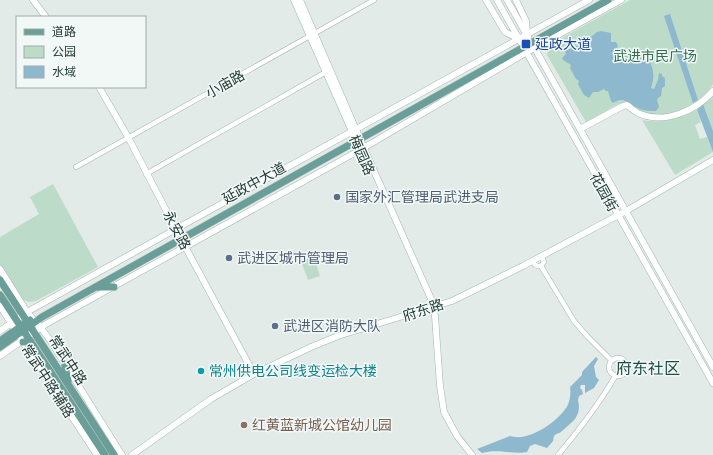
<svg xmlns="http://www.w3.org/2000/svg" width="713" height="455" font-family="Figtree,'Noto Sans SC',sans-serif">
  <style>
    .green { fill: #bcdbc9 }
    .water { fill: #8db8cd }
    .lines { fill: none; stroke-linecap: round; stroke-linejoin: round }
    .street-casing { stroke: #a5b3b0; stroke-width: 5.5 }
    .secondary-casing { stroke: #a1b6b2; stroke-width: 7 }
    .primary-casing { stroke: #c1c8c7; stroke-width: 8 }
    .street { stroke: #fff; stroke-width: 4.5 }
    .secondary { stroke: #fff; stroke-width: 6 }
    .primary { stroke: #699e99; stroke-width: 7 }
    .transit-dot { fill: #1a4fb4; stroke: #f2f8f6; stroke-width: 1.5 }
    .service-dot { fill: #5c6f8a; stroke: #f2f8f6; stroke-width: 1.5 }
    .culture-dot { fill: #0f9aa8; stroke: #f2f8f6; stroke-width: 1.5 }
    .education-dot { fill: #8d6e63; stroke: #f2f8f6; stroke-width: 1.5 }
    .labels { text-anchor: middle; stroke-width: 3; stroke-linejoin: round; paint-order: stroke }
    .transit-label { font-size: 14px; fill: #164399; stroke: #f2f8f6; text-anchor: start }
    .park-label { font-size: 14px; fill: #306f53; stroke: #f2f8f6 }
    .street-label { font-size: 14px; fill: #233b38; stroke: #f2f8f6 }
    .service-label { font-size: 14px; fill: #4e5e75; stroke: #f2f8f6; text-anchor: start }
    .culture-label { font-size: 14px; fill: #0d838f; stroke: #f2f8f6; text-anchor: start }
    .education-label { font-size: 14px; fill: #785e54; stroke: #f2f8f6; text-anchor: start }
    .quarter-label { font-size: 16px; fill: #204c48; stroke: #f2f8f6 }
  </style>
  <rect width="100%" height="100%" fill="#e2ebe8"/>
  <path class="green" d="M630,0h83v84c-10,18 -46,37 -67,31 -9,-3 -18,-12 -28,-11l-32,18 -39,-67 2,-10z
    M713,97v34l-10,-27z
    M697,110l4,12 -6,3 5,14 7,-2 6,15 -38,23 -33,-55c19,4 38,-2 55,-10z
    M53,184l45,83 -62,34 -7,1 -8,-3 -21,-32v-30l39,-23 -9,-17z
    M314,257l6,19 -12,4 -7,-19z"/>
  <path class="water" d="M670,14l28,86 -5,3 -29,-87z
    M601,31l10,2v9h5l2,4 -2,3c10,14 13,3 24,3 13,8 16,22 11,36l3,1 4,-9 1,-7 3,1v2l3,2v8l-3,2 -1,8 -3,2 -1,3c2,4 3,6 -1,10 -5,0 -11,0 -16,-2 -10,-4 -16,-14 -27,-6l-2,-2 -3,-10h-2l-2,-2 -6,3h-5l-4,6 -5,-3 -6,-11 1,-3 -3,-2 -6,-11 1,-3 -8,-5 -1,-2 4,-4 -1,-3 12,-5h3l17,-14z
    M703,104l10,27v21l-16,-42z
    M596,357l2,2 -4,7 2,11 3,3 -5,8 -9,5v-8h-4l-1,3 2,2 1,4 -4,2 -1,4c4,17 -6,22 -16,31 -3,3 -6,2 -8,5l-1,5 -6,7 -12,-4 -5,2 -3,6c-14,3 -29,-4 -45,1l-5,-4 33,-13c18,6 46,-13 56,-28 4,-5 5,-15 4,-21l12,-12v-3z"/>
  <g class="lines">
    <g class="street-casing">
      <path id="street" d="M76,167l298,-167
        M146,174l180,-102
        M533,260l2,5 3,1h3l3,-4 -3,-6
        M541,266l33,55 13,15 25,25
        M609 367a9 9 0 1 1 18 0a9 9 0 1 1-18 0Z
        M558,455c22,-26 41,-51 58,-80"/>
    </g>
    <g class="secondary-casing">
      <path id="secondary" d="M33,0l13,17
        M294,0l64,145
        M300,0l66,153 66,148 3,15 5,70 4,26 13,24 15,19
        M486,0l19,32 14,7
        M497,0l216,383
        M507,0l21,37
        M516,0l10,21 1,12
        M533,45l180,322
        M99,87l29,50 53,102 73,135
        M580,129l43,-23 4,-1c4,3 8,7 13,9 25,10 56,-3 73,-23
        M0,269l27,43 14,16 9,12 72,115
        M0,306l13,20
        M0,331l27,-19 149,-83 413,-229
        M21,339l76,116
        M0,356l14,-10 32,-22 314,-174 162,-95 99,-55
        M132,455l79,-56 43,-25 57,-27 27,-11 114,-35 71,-35 103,-55 87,-51"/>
    </g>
    <g class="primary-casing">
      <path id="primary" d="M0,280l114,175
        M98,287h16
        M0,295l105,160
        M0,341l30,-21
        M23,342h8l-3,8
        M0,347l42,-30 566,-317
        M65,366l3,15"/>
    </g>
    <use href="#street" class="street"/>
    <use href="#secondary" class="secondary"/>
    <use href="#primary" class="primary"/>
  </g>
  <rect class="transit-dot" x="521" y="39" width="10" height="10" rx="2"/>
  <g class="service-dot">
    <circle cx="337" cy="197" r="4"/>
    <circle cx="229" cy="258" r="4"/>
    <circle cx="275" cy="326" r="4"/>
  </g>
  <circle class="culture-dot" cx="201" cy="371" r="4"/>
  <circle class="education-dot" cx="244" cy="425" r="4"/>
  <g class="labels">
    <g class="transit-label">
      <text x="535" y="49">延政大道</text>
    </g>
    <g class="park-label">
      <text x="655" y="61">武进市民广场</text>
    </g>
    <g class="street-label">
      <text transform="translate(225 84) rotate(-29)" y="5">小庙路</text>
      <text transform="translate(362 155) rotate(66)" y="5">梅园路</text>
      <text transform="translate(254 183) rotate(-29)" y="5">延政中大道</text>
      <text transform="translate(604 192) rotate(61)" y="5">花园街</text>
      <text transform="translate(177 230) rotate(62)" y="5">永安路</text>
      <text transform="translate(423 310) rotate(-18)" y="5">府东路</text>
      <text transform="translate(68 360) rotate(57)" y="5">常武中路</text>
      <text transform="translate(48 381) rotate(57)" y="5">常武中路辅路</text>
    </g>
    <g class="service-label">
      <text x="345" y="202">国家外汇管理局武进支局</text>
      <text x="237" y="263">武进区城市管理局</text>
      <text x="283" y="331">武进区消防大队</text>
    </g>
    <g class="culture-label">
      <text x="209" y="376">常州供电公司线变运检大楼</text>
    </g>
    <g class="education-label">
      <text x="252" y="430">红黄蓝新城公馆幼儿园</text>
    </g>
    <g class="quarter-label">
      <text x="648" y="374">府东社区</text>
    </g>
  </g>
  <rect x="16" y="16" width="130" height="72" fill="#f2f8f6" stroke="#9facaa"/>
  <rect x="24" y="29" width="20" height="6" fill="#699e99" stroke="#9facaa"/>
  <text x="52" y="36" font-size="12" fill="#233b38">道路</text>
  <rect x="24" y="46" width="20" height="12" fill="#bcdbc9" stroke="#9facaa"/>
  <text x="52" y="56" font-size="12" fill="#233b38">公园</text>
  <rect x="24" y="66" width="20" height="12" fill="#8db8cd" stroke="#9facaa"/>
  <text x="52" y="76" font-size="12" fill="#233b38">水域</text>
</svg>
